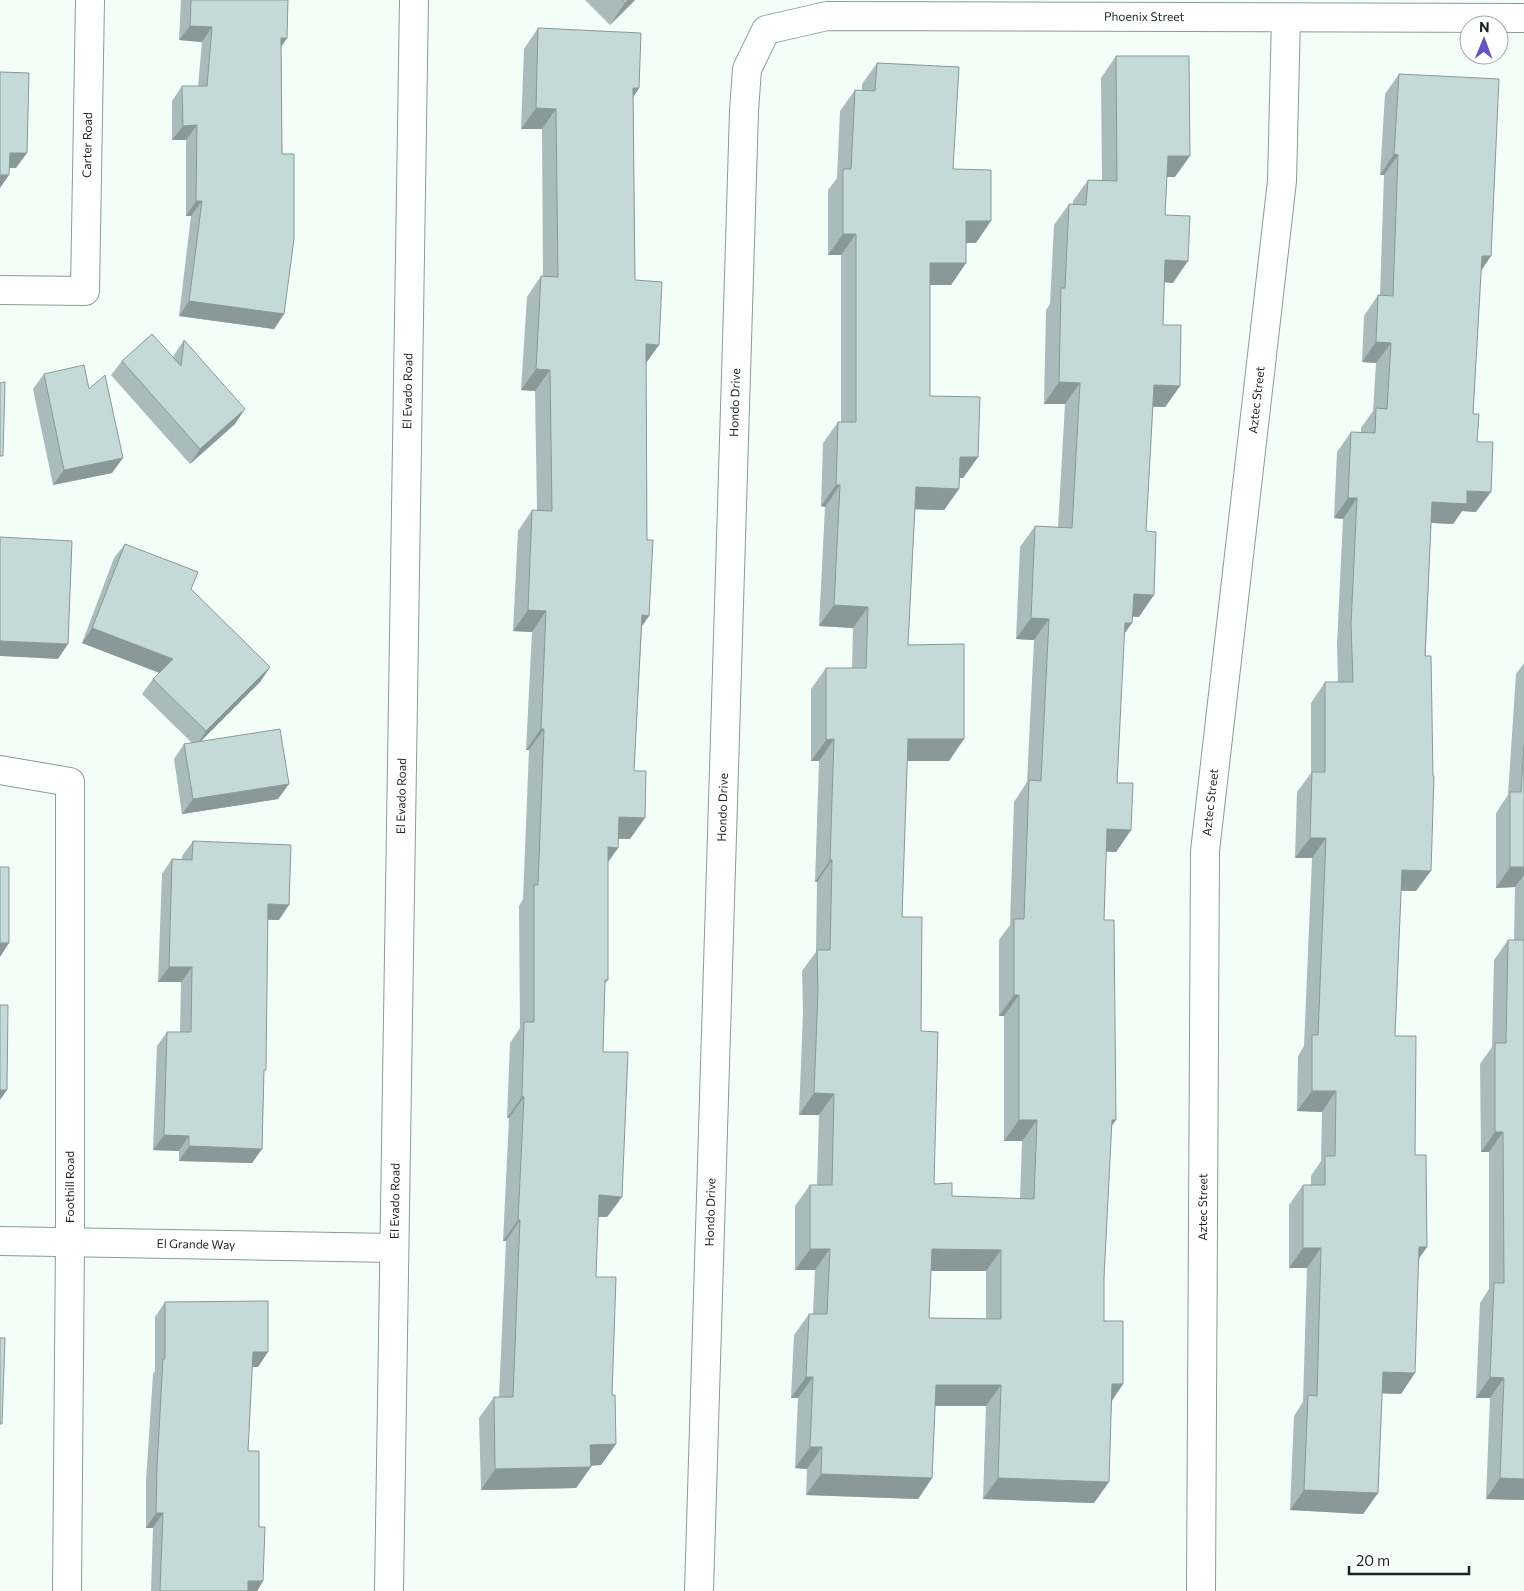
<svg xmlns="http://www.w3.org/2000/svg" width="1524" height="1591" font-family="Commissioner,sans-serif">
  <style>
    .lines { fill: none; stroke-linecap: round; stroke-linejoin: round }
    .minor-casing { stroke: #8a9c94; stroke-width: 30 }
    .major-casing { stroke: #8a9c94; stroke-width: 30 }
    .minor { stroke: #fff; stroke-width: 28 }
    .major { stroke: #fff; stroke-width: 28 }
    .wall { fill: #a9bbba; fill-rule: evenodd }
    .shaded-wall { fill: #899997 }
    .building { fill: #c4dad8; stroke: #899997; fill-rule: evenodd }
    .labels { text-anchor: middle; stroke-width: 4; stroke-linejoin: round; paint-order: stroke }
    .street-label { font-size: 12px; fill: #1c2320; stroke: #fff }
  </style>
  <rect width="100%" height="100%" fill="#f3fef9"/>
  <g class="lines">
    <g class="minor-casing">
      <g id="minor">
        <path id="s1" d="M0,290l85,1 5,-291"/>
        <path d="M0,770l70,12v460l-3,349"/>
        <path id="s2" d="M0,1241l393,7"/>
        <path id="s3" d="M699,1591l45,-1480 3,-42 19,-39 61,-14 697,2"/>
        <path id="s4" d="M1201,1591l4,-740 77,-670 4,-163"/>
      </g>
    </g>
    <g class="major-casing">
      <g id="major">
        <path id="s5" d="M389,1591l25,-1591"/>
      </g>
    </g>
    <use href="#minor" class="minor"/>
    <use href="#major" class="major"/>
  </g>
  <path class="wall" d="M181,0h107l-1,38 -6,9 3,267 -10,15 -95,-13 12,-100h-5v-76h-14v-39l10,-15h16l4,-44 -23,-2z
    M585,0h50l-25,25z
    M538,28l101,60 -6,10 2,182 11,83 1,177 2,76 -7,10 -12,213h-12v9l-10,14v118l-3,4 -2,68 19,145 -15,20h-9l-2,60 16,118 4,49 -15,21 -10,1 -15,22 -95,2 -2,-72 15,-21h5l7,-156h-3l6,-123h-2l3,-75 10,-15 -1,-122 4,-7 6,-149h-3l6,-118 -19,-1 5,-100 14,-21h5l-2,-119 -14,-1 6,-93 14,-21h2l-1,-147h-21l3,-80z
    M1116,56l59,121h-8l-2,38 8,68 -9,-1 -1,43 17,61 -15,21h-12l-14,210 -6,-1 -9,18 -7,149 14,47 -15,22 -10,-1 -2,69 7,207 -7,151v43l19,63 -11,17 -18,102 -111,-4 3,-93h-51l-3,72 -14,21 -112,-4 1,-26 -12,-1 3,-70h-7l3,-63 15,-21h4l2,-44h-20v-64l15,-21h7l2,-70h-20l4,-103 -1,-41 14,-19 1,-70h-2l4,-121h-8v-72l15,-21h26l1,-40 -34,-2 6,-119 -4,-1 2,-63 15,-21h3v-167h-13v-65l9,-12 3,-67 15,-21h7v-6l15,-21 76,106 23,74h-10v20l-15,22h-21v111l48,61 -15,21h-4v11l-15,21 -29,-1 -7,136 41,116h-42l-5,156 19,114 13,153 18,12 68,3 2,-58h-18v-125h-5v-76l11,-15 4,-123 13,-20 7,-142 -18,-1 4,-92 15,-21 23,1 7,-123h-21l2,-94 4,-6 4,-79 15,-21h4v-3l15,-21 14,1 -1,-103zM931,1271h55v48l-57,-1z
    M1399,74l82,196 -8,144 4,28 -1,70 -14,-1 -9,13 -22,-1 -15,368h-15l-6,145 20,119 12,92 -9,12 -17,135 -19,-1 -4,100 -15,21 -73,-4 4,-94 9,-14 4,-134h-18v-63l14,-20h8v-9l10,-15 1,-49 -25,-1 1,-55 6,-10 8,-188h-17l2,-66 14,-19v-70l14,-21h13l-1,-38 6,-125 -9,-1 3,-66 14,-20 10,1v-5l12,-17 3,-48 -14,-1 2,-46 14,-21h2l4,-120h-4l5,-81z
    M184,340l51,84 -45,40 -79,-89 11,-14 51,-3 1,-3z
    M44,374l45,15 23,84 -59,12 -20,-96z
    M125,544l66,45 79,78 -10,15 -60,60 78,57 -96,15 -8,-55 10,-15 8,-1 -50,-49 11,-15 6,-7 -77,-29 32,-85z
    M1524,663v837l-38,-1 4,-101h-14l4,-95 9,-14v-137h-8l-1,-88 12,-17 2,-87 14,-20h6l1,-53 -19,1v-75l12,-18 8,-121z
    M193,841l86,79h-11l-6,229 -10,14 -73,-2v-10l-26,-1 4,-104 10,-14h13l1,-50h-23l4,-108 10,-15h10v-3z
    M165,1302l93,65h-6l-4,84 11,76 4,54 -6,10h-106l2,-63h-7v-47l7,-107 2,-3v-54z"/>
  <path class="shaded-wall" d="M628,0h7l-25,25 15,-22z
    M190,26l22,1 -10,15 -23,-2z
    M281,38h6l-10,15z
    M633,88h6l-14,21z
    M536,108l20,1 -14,20h-21z
    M197,125l-11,15h-14l11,-14z
    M10,153h17l-11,15h-16z
    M1394,154l4,1 -14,20h-4z
    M1168,156h22l-15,21h-22z
    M0,175h9l-9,13z
    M196,201h6l-11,15h-5z
    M966,221h25l-15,22 -24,-1z
    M843,234h13l-15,21h-13z
    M1482,256h9l-14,21z
    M1165,260l23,1 -15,22 -23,-2z
    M930,263h36l-15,22h-36z
    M189,301l95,13 -10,15 -95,-13z
    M1376,342l15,1 -15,20 -14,-1z
    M646,344l13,1 -15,21z
    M536,369l14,1 -15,21 -14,-1z
    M1059,382l21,1 -15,21h-21z
    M1154,385l26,1 -15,21 -26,-1z
    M245,409l-10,15 -45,40 10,-15z
    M960,457h18l-15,21h-18z
    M123,458l-11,15 -59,12 11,-15z
    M836,485h4l-15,22 -4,-1z
    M916,487l43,2 -15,21 -43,-1z
    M1467,491l24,1 -15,20 -14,-1 -9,13 -36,-2 15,-20z
    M1348,498h9l-14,21 -9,-1z
    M1134,594l20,1 -15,22 -20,-1z
    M834,605l34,2 -15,21 -34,-2z
    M528,610l18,1 -14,21 -19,-1z
    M642,615l7,1 -14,20z
    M1031,618l18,1 -15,21 -18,-1z
    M1125,623h7l-15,21z
    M92,628l81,31 -11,15 -80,-31z
    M0,641l68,3 -10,15 -58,-3z
    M270,667l-10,15 -64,64 10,-15z
    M541,729h3l-15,21h-3z
    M834,739l-15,22h-8l15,-21z
    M908,739h56l-15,22h-56z
    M289,784l-11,15 -96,15 11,-15z
    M619,817l26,1 -15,21 -25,-1z
    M1107,829l24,1 -15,22 -24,-1z
    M1310,838h16l-14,20h-17z
    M608,847l10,1 -15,21z
    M830,860h2l-15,22h-2z
    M1510,867h14v8l-9,12 -19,1z
    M1402,870l29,1 -15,20 -28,-1z
    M268,904l21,1 -10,15 -22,-1z
    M0,943h9l-9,14z
    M169,967h23l-11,15h-23z
    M1014,995h5l-15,21h-5z
    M0,1090h7l-7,10z
    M1312,1091h24l-14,21 -25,-1z
    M814,1093l20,1 -15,21h-20z
    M522,1097h2l-15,21h-2z
    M1019,1120h18l-15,21h-18z
    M1112,1120h4l-15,21z
    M1495,1132h8l-14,20h-8z
    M164,1135l25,1 -10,15 -26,-1z
    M189,1146l73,3 -10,14 -73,-2z
    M599,1195l23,2 -15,20 -23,-1z
    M518,1220h2l-14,21h-3z
    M1419,1247h8l-14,20z
    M1303,1248h18l-14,20h-18z
    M810,1249h20l-15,21h-20z
    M932,1249l69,1 -15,21h-69z
    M253,1352h15l-10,15h-16z
    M1383,1372l32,1 -14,21 -33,-1z
    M806,1377h7l-15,21h-7z
    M1490,1377l14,1 -14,20h-14z
    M1112,1384h11l-15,22z
    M936,1385h65l-15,21h-65z
    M616,1444l-15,21 -25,1 14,-21z
    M810,1447h12l-15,22 -12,-1z
    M591,1467l-15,21 -95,2 14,-21z
    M821,1474l111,4 -14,21 -112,-4z
    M998,1478l111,4 -15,21 -111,-4z
    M1500,1478l24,1v21l-38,-1z
    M1304,1490l74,3 -15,21 -73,-4z
    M156,1513h7l-10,15h-7z
    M248,1581h15l-6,10h-16z"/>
  <path class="building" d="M191,0h97l-1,38h-6l1,116h12v85l-10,75 -95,-13 13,-100h-6l1,-76 -14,1 -1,-40h25l5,-59 -22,-1z
    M622,0h6l-3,3z
    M538,28l103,5 -2,55h-6l2,192 27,2 -3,63 -13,-1 1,196h6l-4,76 -7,-1 -8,156h12l-1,47 -26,-1 -1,31 -10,-1v133h-3l-2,72h25l-6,145 -23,-2 -3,82h20l-4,118h3l1,49 -26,1 1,22 -96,2 -1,-72h19l7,-177h-2l6,-123h-2l2,-75h10v-137h4l6,-156h-3l5,-118 -18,-1 4,-100 20,1 -2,-141 -14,-1 5,-93 17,1 -2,-168 -20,-1z
    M1116,56h73l1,100h-22l-3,59 25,1 -2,45 -23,-1 -2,65h18l-1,61 -26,-1 -8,146 10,1 -2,63 -20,-1 -2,29h-7l-8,160h16l-2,47 -24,-1 -3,91h10l2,200h-4l-8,158v43h19v63h-11l-3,98 -111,-4 3,-93h-65l-4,93 -111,-4 1,-27h-12l3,-70h-7l3,-63h18l3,-65h-20v-64h22l2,-91 -20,-1 4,-102 -1,-41h13l2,-90h-2l4,-121 -8,1v-72h40l2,-61 -34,-2 6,-120h-4l2,-63h18v-188h-13v-65h8l4,-79 20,1 2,-28 82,4 -6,102 38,1v51h-25v42h-36v133l50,1 -2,60h-18l-1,32 -43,-2 -8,158 56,-1v95h-56l-6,178h20l-1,114 17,1 -4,152 18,-1v13l82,3 3,-79h-18v-125h-5v-76h10l5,-139 12,1 8,-162 -18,-1 4,-92 37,2 8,-145 -21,-1 2,-94h4l4,-84 17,1 2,-25 29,1zM932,1249l69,1v69l-72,-1z
    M0,72l29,1 -2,80h-17l-1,22h-9z
    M1399,74l100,5 -8,177h-9l-9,158h6l-2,28h16l-2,50 -24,-1v13l-35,-2 -7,154h6l2,120h1l-3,95 -29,-1 -7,166h21l-1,119h11l1,92h-8l-4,126 -32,-1 -5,121 -74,-3 4,-95 9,1 4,-148h-18v-63h22v-29h10l1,-65h-24v-56h6l8,-197h-16l2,-66h13v-90h28l-2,-58 6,-126h-9l3,-66 24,1 1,-25 11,1 4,-66 -15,-1 2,-47 15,1 5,-141 -4,-1z
    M152,334l29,32 3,-26 61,69 -45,40 -78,-88z
    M84,365l5,24 16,-14 18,83 -59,12 -20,-96z
    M5,382l-2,74h-3v-73z
    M0,537l72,4 -4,103 -68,-3z
    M125,544l73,28 -7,17 79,78 -64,64 -53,-52 20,-20 -81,-31z
    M280,729l9,55 -96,15 -9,-55z
    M1524,745v122h-14v-75h11z
    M193,841l98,4 -2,60 -21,-1 -2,166h-2l-2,79 -73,-3v-10l-25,-1 3,-103h24l1,-65h-23l3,-108 20,1z
    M0,867h9v76h-9z
    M1508,940h16v539l-24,-1 4,-100 -14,-1 4,-94h10l-1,-151h-8v-89h11z
    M0,1005h8l-1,85h-7z
    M268,1301v51h-15l-5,99h11v76h6l-2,54h-15v10h-88l3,-78h-7l1,-47 6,-107h2v-57z
    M0,1338h5l-3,86h-2z"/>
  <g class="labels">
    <g class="street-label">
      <text dy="4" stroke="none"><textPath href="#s3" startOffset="1946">Phoenix Street</textPath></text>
      <text dy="4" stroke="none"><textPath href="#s1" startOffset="231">Carter Road</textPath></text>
      <text dy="4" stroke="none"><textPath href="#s5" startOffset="1200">El Evado Road</textPath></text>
      <text dy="4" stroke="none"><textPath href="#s4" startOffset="1194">Aztec Street</textPath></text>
      <text dy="4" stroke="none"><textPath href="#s3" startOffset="1189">Hondo Drive</textPath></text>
      <text dy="4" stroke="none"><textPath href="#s5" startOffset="795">El Evado Road</textPath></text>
      <text dy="4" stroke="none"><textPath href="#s4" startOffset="789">Aztec Street</textPath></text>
      <text dy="4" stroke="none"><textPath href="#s3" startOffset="784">Hondo Drive</textPath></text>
      <text transform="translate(70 1187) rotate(-90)" y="4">Foothill Road</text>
      <text dy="4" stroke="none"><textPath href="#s5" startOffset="390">El Evado Road</textPath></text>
      <text dy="4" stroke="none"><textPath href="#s4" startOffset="384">Aztec Street</textPath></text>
      <text dy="4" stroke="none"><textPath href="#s3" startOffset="379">Hondo Drive</textPath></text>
      <text dy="4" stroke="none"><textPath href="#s2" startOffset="196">El Grande Way</textPath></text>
    </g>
  </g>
  <g transform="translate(1484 40) rotate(1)"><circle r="24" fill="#ffffff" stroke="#a4a7a6"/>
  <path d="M0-4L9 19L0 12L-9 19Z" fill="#6752cb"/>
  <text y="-8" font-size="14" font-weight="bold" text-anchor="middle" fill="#1c2320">N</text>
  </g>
  <path d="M1349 1566v8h120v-8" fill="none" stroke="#1c2320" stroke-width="2.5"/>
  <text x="1356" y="1566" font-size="15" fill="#1c2320" stroke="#ffffff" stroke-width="4" paint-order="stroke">20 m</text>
</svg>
